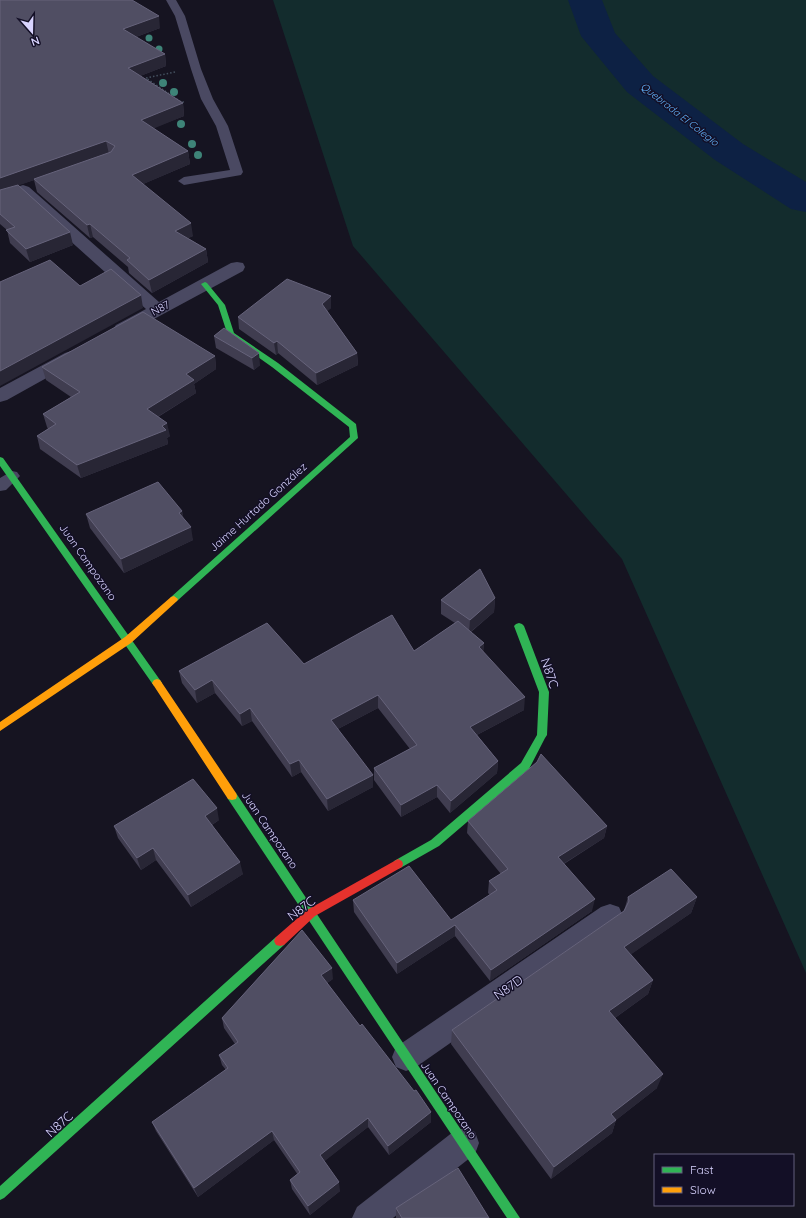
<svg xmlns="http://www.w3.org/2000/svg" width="806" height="1218" font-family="Quicksand,sans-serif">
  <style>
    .green { fill: #132c2d }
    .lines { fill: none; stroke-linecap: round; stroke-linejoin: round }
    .river { fill: #0d2144; fill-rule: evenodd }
    .path { stroke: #44505f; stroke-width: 1.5; stroke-dasharray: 1.5 2; stroke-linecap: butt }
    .lane { fill: #4a4962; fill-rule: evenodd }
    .street { fill: #4a4962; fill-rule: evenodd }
    .fast { fill: #30b455; fill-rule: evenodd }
    .slow { fill: #ff9f0a; fill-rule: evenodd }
    .jam { fill: #e5322d; fill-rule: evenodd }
    .tree { fill: #3e8478 }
    .wall { fill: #403d50 }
    .shaded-wall { fill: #282635 }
    .building { fill: #504e63; stroke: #66637b }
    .labels { text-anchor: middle; stroke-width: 3; stroke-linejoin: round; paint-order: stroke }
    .far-water-label { font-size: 10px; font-style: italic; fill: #62b6ff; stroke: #130f26 }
    .street-label { font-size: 11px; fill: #d9d4ff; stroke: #130f26 }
    .near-street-label { font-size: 13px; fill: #d9d4ff; stroke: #130f26 }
  </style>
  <rect width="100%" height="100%" fill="#161421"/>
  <path class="green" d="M273,0h533v973l-184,-414 -269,-313z"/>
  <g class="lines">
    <path class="river" d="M568,0h34l13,33 38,43 90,68 63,38v30l-15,-3 -76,-49 -88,-68 -46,-56z"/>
    <path class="path" d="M175,72l-29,6 35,24h4"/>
    <path class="lane" d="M166,0h10l9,16 16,53 12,30 15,27 15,46 -2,3 -57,10 -6,-4 6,-4 46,-7 -14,-44 -15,-27 -10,-30 -16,-53z
      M12,471l5,1 3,4 -14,14 -6,1v-13z"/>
    <path class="street" d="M23,185l6,2 130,115 72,-39 6,-1 6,1 2,4 -2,4 -115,62 -6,1 -6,-1 -3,-4 3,-4 30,-16 -129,-116 -2,-3 2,-3z
      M71,351l6,2 3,4 -3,4 -70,39 -7,2v-14l65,-35z
      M610,904l9,3 4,9 -4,9 -203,142 -10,4 -10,-4 -4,-10 4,-10 205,-140z
      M464,1128l11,4 4,11 -4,11 -82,64h-41l5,-11 96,-75z"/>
    <path class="fast" d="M205,282l2,1 18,22 9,28 44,30 78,61 2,14 -181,163 -3,1 -4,-3 1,-2 179,-160 -1,-10 -77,-60 -44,-31 -10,-31 -17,-21z
      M0,457l3,1 157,222 2,3 -2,3h-6l-154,-220z
      M519,623l3,1 2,2 25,66 -2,43 -2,3 -16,31 -90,77 -37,21 -4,2 -4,-2 -1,-3 1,-3 37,-21 90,-77 16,-28 2,-43 -25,-66 2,-2z
      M232,792l4,1 284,425h-13l-279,-419 -1,-3 1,-3z
      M280,936l4,1 2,4 -2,4 -280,253 -4,2v-14l276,-249z"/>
    <path class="slow" d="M174,596l4,3 -1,2 -46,42 -131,88v-9l125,-85 46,-40z
      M157,679l3,1 76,113 1,3 -1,3 -4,1 -4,-1 -74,-113 -2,-3 2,-3z"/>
    <path class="jam" d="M398,859l4,2 1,3 -1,3 -87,49 -31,29 -4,1 -4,-1 -2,-4 2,-4 31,-27z"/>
  </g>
  <g class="tree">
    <circle cx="149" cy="38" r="3.5"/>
    <circle cx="159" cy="49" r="3.5"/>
    <circle cx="163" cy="83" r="4"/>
    <circle cx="174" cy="92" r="4"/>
    <circle cx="181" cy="124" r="4"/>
    <circle cx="192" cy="144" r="4"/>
    <circle cx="198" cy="155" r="4"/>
  </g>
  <path class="wall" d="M0,0l160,28 -24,9 29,17 1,12 -26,10 43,27 1,13 -31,12 35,23 2,13 -47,20 50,52 -5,2 18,11 2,13 -56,31 -23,-20 -1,-6 -35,-30 -3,1 -53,-46 -3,-12 -16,5 55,60 -43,17 -20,-19 -3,-13 -7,-6z
    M331,308l-4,3 30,42 1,12 -41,20 -39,-32 -2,2 -37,-26 -1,-12z
    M224,328l36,37 -6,5 -38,-22 -2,-12z
    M215,356l1,13 -22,15 2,9 -38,24 12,19 -3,2 1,6 -87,34 -41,-29 -3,-13 11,-7 -1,-2 -4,-13 28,-17 -25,-17 -4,-13z
    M182,511l1,7 10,22 -69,33 -34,-45 -4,-14z
    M495,598l-1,14 -23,20 13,11 -1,9 41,58 -47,25 21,26 -1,12 -47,40 -13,-16 -36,20 -27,-37v-12l36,-19 -32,-41 -40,21 35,58 -45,24 -27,-39 -9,5 -40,-56 -10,5 -27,-33 -18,10 -15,-20 -3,-12 125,-7 110,-13 41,-28 -14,-9v-14z
    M219,820l-7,5 31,49 -52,33 -35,-47 -15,10 -23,-32 -4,-12z
    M468,821l139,5 -3,12 -40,26 28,47 -102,70 -35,-45 -58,38 -43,-62 -1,-12 98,20 39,-25 -2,-2 1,-12 12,-7 -34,-41z
    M628,897h69l-6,16 -60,41 22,26 -5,14 -33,24 42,70 -41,32 -4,13 -61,46 -100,-135 1,-14 172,-119z
    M333,979l-6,4 104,139 -42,33 -21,-28 -44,34 16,30 -30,24 -18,-26 -2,-9 8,-5 -24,-35 -76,57 -42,-66 -4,-9 74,-52 -4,-5 -3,-10 16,-11 -11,-16 -2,-10z
    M396,1208l93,10h-93z"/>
  <path class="shaded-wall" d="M159,16l1,12 -35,13 -2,-12z
    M165,54l1,12 -36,14 -2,-12z
    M183,103l1,13 -41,17 -2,-13z
    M106,141l3,13 -109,38v-14z
    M188,151l2,13 -56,24 -2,-13z
    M191,223l2,13 -16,8 -2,-13z
    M90,224l3,13 -3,1 -3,-13z
    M70,232l3,13 -43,17 -4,-13z
    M206,249l2,13 -56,31 -3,-13z
    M141,295l2,13 -143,78v-15z
    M331,296v12l-9,8v-12z
    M277,341l1,12 -2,2 -2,-12z
    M259,353l1,12 -6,5 -2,-12z
    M357,353l1,12 -41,20 -1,-12z
    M215,356l1,13 -22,15 2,9 -47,29 -2,-13 39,-35z
    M167,423l3,13 -3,2 1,6 -87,34 -4,-13 85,-39z
    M182,511l3,14 -6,-12z
    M191,527l2,13 -69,33 -3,-14z
    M495,598l-1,14 -25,21 1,-13z
    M484,643l-1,13 -4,-9z
    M212,680l3,13 -18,10 -2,-13z
    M378,695v13l-46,24 -1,-12z
    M525,697l-1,13 -55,29 1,-12z
    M250,708l2,13 -10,5 -2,-12z
    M299,760l2,12 -9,5 -2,-13z
    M498,761l-1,12 -47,40 1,-12z
    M373,775v12l-45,24 -1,-12z
    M437,785v12l-36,20v-12z
    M217,808l2,12 -12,8 -2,-12z
    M607,826l-3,12 -49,31 3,-12z
    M153,848l3,12 -15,10 -4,-12z
    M240,862l3,12 -52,33 -3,-12z
    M697,897l-6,16 -71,49 4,-15z
    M595,899l-3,12 -102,70 1,-11z
    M455,925v11l-58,38v-11z
    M332,968l1,11 -11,7 -1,-11z
    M653,980l-5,14 -43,31 4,-14z
    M663,1074l-6,14 -50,39 4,-13z
    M431,1112v10l-42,33 -1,-9z
    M368,1118v9l-47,37 -1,-9z
    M616,1120l-4,13 -61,46 3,-12z
    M272,1131l2,9 -76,57 -4,-9z
    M339,1182l1,9 -30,24 -2,-9z"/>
  <path class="building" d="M0,0h132l27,16 -36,13 42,25 -37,14 55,35 -42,17 47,31 -56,24 59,48 -16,8 31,18 -57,31 -22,-20 3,-2 -40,-34 -3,1 -53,-46 77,-27 4,-6 -9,-5 -106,37z
    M18,185l52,47 -44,17 -20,-19 9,-3 -15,-13v-24z
    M50,260l30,26 31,-17 30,26 -141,76v-89z
    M287,279l44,17 -9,8 35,49 -41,20 -39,-32 -3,2 -36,-26z
    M143,312l72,44 -29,18 8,6 -47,29 20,14 -5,3 4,4 -89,35 -40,-29 19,-12 -13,-10 37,-22 -38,-25z
    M224,328l35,25 -7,5 -38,-22z
    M158,482l24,29 -3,2 12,14 -70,32 -35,-45z
    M480,569l15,29 -25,22 -29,-20z
    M392,615l22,36 44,-30 26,22 -5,4 46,50 -55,30 28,34 -47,40 -14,-16 -36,20 -27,-37 43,-23 -39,-50 -47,25 42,55 -46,24 -28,-39 -9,4 -40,-56 -10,6 -28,-34 -17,10 -16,-19 88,-48 37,41z
    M541,754l66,72 -49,31 37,42 -104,71 -36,-45 -58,38 -44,-63 56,-34 42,54 46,-30 -8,-9 19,-12 -40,-48 69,-59z
    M193,779l24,29 -12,8 35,46 -52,33 -35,-47 -16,10 -23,-32z
    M671,869l26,28 -73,50 29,33 -44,31 54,63 -52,40 5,6 -62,47 -102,-137 172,-119 5,-10 -1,-4z
    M302,930l30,38 -11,7 39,51 2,-2 52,67 2,-1 15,22 -43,34 -20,-28 -48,37 19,27 -31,24 -18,-26 10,-8 -28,-41 -78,57 -42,-66 76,-54 -9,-13 19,-13 -16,-24z
    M458,1168l31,50h-87l-6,-10z"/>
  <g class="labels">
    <g class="far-water-label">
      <text transform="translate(680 114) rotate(38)" y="4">Quebrada El Colegio</text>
    </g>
    <g class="street-label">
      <text transform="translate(160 308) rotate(-28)" y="4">N87</text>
      <text transform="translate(258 507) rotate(-42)" y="4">Jaime Hurtado González</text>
      <text transform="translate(88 562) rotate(55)" y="4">Juan Campozano</text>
      <text transform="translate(270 830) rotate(56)" y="4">Juan Campozano</text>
      <text transform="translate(449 1100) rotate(56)" y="4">Juan Campozano</text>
    </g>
    <g class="near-street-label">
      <text transform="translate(550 673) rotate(72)" y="5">N87C</text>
      <text transform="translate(301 908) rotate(-37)" y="5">N87C</text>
      <text transform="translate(508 987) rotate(-35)" y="5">N87D</text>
      <text transform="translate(59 1124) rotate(-42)" y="5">N87C</text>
    </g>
  </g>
  <rect x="654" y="1154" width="140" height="52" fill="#130f26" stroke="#625e7d"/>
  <rect x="662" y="1167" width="20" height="6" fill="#30b455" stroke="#625e7d"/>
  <text x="690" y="1174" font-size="12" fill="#d9d4ff">Fast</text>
  <rect x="662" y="1187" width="20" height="6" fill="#ff9f0a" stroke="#625e7d"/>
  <text x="690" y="1194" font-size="12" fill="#d9d4ff">Slow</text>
  <g transform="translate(32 32) rotate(160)" stroke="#130f26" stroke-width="3" paint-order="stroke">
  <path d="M0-3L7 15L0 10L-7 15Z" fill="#d9d4ff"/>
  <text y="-6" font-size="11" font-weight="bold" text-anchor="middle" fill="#d9d4ff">N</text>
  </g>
</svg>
